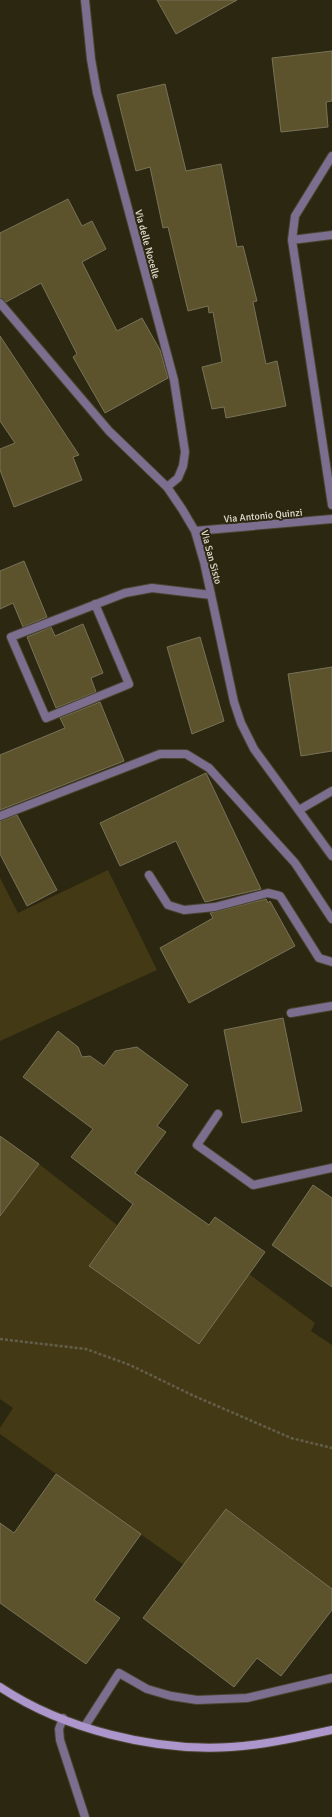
<svg xmlns="http://www.w3.org/2000/svg" width="332" height="1817" font-family="Signika,sans-serif">
  <style>
    .green { fill: #433a15 }
    .building { fill: #5c532d; stroke: #787259 }
    .lines { fill: none; stroke-linecap: round; stroke-linejoin: round }
    .lane-casing { stroke: #49442f; stroke-width: 10 }
    .street-casing { stroke: #49442f; stroke-width: 10 }
    .secondary-casing { stroke: #49442f; stroke-width: 10 }
    .path { stroke: #635e4a; stroke-width: 2.5; stroke-dasharray: 3 2; stroke-linecap: butt }
    .lane { stroke: #7c6e8f; stroke-width: 8 }
    .street { stroke: #7c6e8f; stroke-width: 8 }
    .secondary { stroke: #ac96cb; stroke-width: 8 }
    .labels { text-anchor: middle; stroke-width: 4; stroke-linejoin: round; paint-order: stroke }
    .street-label { font-size: 10px; fill: #e1ddd0; stroke: #2c2710 }
  </style>
  <rect width="100%" height="100%" fill="#2c2710"/>
  <path class="green" d="M108,870l49,100 -157,71v-163l18,35z
    M39,1164l78,61 -28,41 110,78 50,-70 66,49 -4,8 21,14v244l-105,-80 -43,56 -184,-131v-6l13,-20 -13,-9v-183z"/>
  <path class="building" d="M157,0h80l-61,34z
    M332,51v50l-6,1 2,25 -47,5 -9,-74z
    M165,84l21,87 35,-7 16,83 6,-1 14,55 -4,1 13,62 11,-3 9,45 -60,12 -2,-11 -12,2 -10,-42 20,-5 -9,-50 -4,1 -1,-7 -20,5 -20,-84 -5,1 -13,-61 -14,4 -19,-76z
    M68,199l14,27 10,-5 14,28 -24,13 35,69 25,-13 18,32 8,28 -63,35 -32,-56 4,-3 -36,-71 -35,19 -6,-4v-65z
    M0,336l79,119 -6,2 9,23 -68,27 -14,-37v-21l15,-6 -15,-22z
    M24,561l23,56 -24,10 -10,-24 -13,6v-38z
    M83,624l20,49 -12,5 5,14 -40,16 -29,-71 24,-10 4,9z
    M200,637l24,84 -32,13 -25,-87z
    M332,667v84l-31,5 -13,-82z
    M100,702l24,59 -124,49v-55l65,-27 -5,-10z
    M206,773l55,116 -56,13 -29,-61 -56,25 -20,-43z
    M17,815l40,75 -30,16 -27,-52v-33z
    M266,899l2,4 2,-2 25,45 -106,57 -29,-55 53,-30 -3,-5z
    M283,1018l19,93 -60,12 -18,-93z
    M58,1031l20,16 4,10 8,-1 14,10 11,-15 22,-4 51,38 -31,41 9,6 -31,41 74,52 6,-8 50,35 -66,92 -110,-78 44,-62 -62,-47 22,-28 -70,-52z
    M0,1136l39,28 -39,52z
    M313,1185l19,13v89l-60,-42z
    M56,1474l85,60 -47,66 26,18 -34,46 -86,-61v-80l14,10z
    M226,1509l106,80v21l-51,66 -24,-18 -23,29 -91,-69z"/>
  <g class="lines">
    <g class="lane-casing">
      <path id="lane" d="M332,156l-37,60 -3,24 40,265
        M292,240l40,-5
        M95,604l34,80 -83,34 -35,-81 114,-44 27,-5 59,7
        M299,810l33,-19
        M0,816l160,-62h26l23,14 86,95 37,56
        M149,875l19,30 16,5 31,-3 53,-14 12,3 39,62 13,4
        M291,1013l41,-7
        M218,1114l-21,31 56,40 79,-17
        M85,1726l34,-53 28,16 24,7 26,4 50,-2 85,-20"/>
    </g>
    <g class="street-casing">
      <path id="street" d="M85,0l6,59 6,34 77,287 11,72 -2,14 -5,12 -11,9
        M0,303l109,128 58,56 15,22 13,22 9,31 30,140 7,21 13,26 78,107
        M195,531l137,-12
        M63,1718l-4,11 1,11 25,77"/>
    </g>
    <g class="secondary-casing">
      <path id="secondary" d="M0,1687c63,42 155,65 231,60 34,-2 68,-10 101,-17"/>
    </g>
    <path class="path" d="M0,1339l86,10 44,16 62,30 99,43 41,10"/>
    <use href="#lane" class="lane"/>
    <use href="#street" class="street"/>
    <use href="#secondary" class="secondary"/>
  </g>
  <g class="labels">
    <g class="street-label">
      <text transform="translate(148 244) rotate(75)" y="4">Via delle Nocelle</text>
      <text transform="translate(263 515) rotate(-5)" y="4">Via Antonio Quinzi</text>
      <text transform="translate(212 557) rotate(75)" y="4">Via San Sisto</text>
    </g>
  </g>
</svg>
